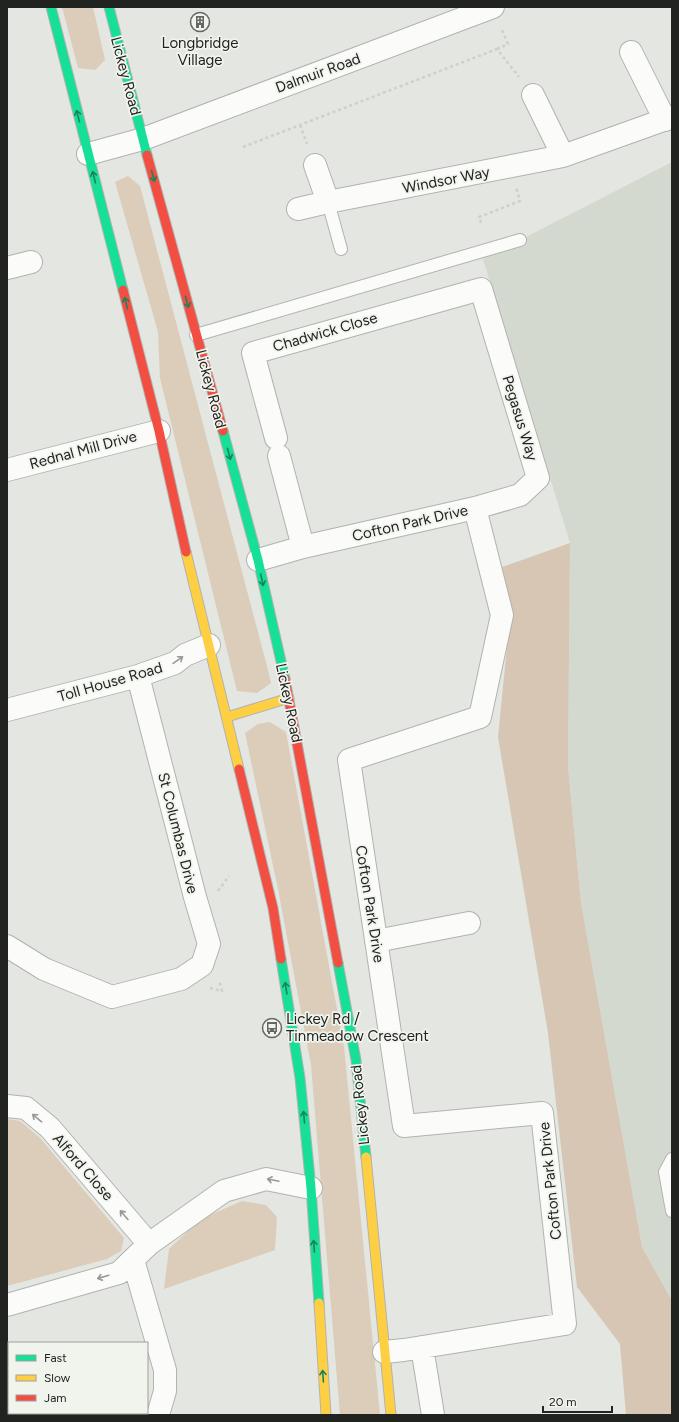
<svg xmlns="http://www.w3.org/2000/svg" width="679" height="1422" font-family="Figtree,sans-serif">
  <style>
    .built { fill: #d4d9d0 }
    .green { fill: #dcccba }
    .forest { fill: #d6c6b3 }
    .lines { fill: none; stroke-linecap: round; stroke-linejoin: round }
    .lane-casing { stroke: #b1b3b0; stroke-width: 14 }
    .street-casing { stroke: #b1b3b0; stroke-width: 24 }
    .fast-casing { stroke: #b1b3b0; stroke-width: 11 }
    .slow-casing { stroke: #b1b3b0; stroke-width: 11 }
    .jam-casing { stroke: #b1b3b0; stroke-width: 11 }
    .path { stroke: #cfcfcd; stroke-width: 2.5; stroke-dasharray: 3 3; stroke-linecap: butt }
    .lane { stroke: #fbfbfa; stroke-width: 12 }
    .street { stroke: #fbfbfa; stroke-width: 22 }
    .fast { stroke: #16e098; stroke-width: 9 }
    .slow { stroke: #ffcf43; stroke-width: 9 }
    .jam { stroke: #f24e42; stroke-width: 9 }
    .oneway { stroke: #1c825c }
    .oneway2 { stroke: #999a98 }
    .labels { text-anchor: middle; stroke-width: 3.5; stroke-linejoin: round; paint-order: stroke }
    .poi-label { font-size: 15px; fill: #212320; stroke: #f0f4ed }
    .street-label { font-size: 15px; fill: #212320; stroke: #f0f4ed }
  </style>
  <rect width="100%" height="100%" fill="#e3e6e1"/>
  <path class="built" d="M672,162v1139l-30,-54 -61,-344 -13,-136 2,-224 -87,-284z"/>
  <path class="green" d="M62,7h31l12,53 -10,10 -17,-2z
    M128,176l12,10 128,484 3,13 -14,10 -20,-2 -77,-313 -2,-46 -43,-150z
    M270,722l16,10 58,315 36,368h-40l-29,-350 -33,-176 -33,-156 13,-9z
    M7,1119l13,2 20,17 84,100 -3,13 -14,8 -100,27z
    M242,1201l24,4 11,12 -2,33 -111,39 5,-40 32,-30z"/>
  <path class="forest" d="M570,543l-2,224 13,136 61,344 30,54v114h-46l-6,-71 -43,-57 -29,-254 -50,-296 13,-130 -9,-40z"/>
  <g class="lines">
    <g class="lane-casing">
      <path id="lane" d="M328,202l13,47
        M196,335l324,-95
        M672,1159l-7,13 7,39"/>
    </g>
    <g class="street-casing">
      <path id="street" d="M631,52l34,68
        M533,95l30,61
        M88,154l55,-15 350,-132
        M328,202l235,-46 109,-39
        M298,209l30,-7 -13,-37
        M7,268l24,-6
        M276,438l-23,-85 228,-64 57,189 -18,17 -45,13
        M279,456l24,91
        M7,470l152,-39
        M258,560l45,-13 172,-39 27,107 -22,102 -131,43 55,366 138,-13 23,211 -161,26 -20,2
        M7,710l131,-34 37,-13 10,-8 24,-10
        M376,941l93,-18
        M7,946l37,23 68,28 69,-18 21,-14 7,-21 -14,-47 -57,-221
        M7,1106l19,2 24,20 99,116
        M133,1260l32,110v21l-7,24
        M7,1305l112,-32 30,-29 75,-53 42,-12 45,9
        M422,1347l11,68"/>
    </g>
    <g class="fast-casing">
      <path id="fast" d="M51,7l72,283
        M109,7l38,148
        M223,431l35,129 27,119
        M281,959l19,119 11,110 8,115
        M338,963l18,97 10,97"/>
    </g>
    <g class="slow-casing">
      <path id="slow" d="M186,552l53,217
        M227,717l62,-19
        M366,1157l25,258
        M319,1303l7,112"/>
    </g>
    <g class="jam-casing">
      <path id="jam" d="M147,155l76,276
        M123,290l36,141 27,121
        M285,679l53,284
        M239,769l34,139 8,51"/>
    </g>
    <path class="path" d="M497,49l11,-5 -7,-16
      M300,125l7,19
      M243,147l254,-98 22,28
      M481,223l-2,-6 41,-16 -4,-14
      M218,891l11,-15
      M210,988l12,3 -3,-11"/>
    <use href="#lane" class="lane"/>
    <use href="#street" class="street"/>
    <use href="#fast" class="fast"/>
    <use href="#slow" class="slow"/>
    <use href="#jam" class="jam"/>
  </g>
  <defs><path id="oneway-shaft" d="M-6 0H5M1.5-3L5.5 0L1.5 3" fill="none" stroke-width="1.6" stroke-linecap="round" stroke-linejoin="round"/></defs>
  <g class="oneway">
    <use href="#oneway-shaft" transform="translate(78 116) rotate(-104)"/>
    <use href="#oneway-shaft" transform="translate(153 176) rotate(75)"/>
    <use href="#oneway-shaft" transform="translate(94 177) rotate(-104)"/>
    <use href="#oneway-shaft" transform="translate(187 302) rotate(75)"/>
    <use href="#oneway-shaft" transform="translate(126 303) rotate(-104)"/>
    <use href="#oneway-shaft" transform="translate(229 454) rotate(75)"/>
    <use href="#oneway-shaft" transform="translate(262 580) rotate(77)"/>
    <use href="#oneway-shaft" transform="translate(286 988) rotate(-99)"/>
    <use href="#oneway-shaft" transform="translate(304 1117) rotate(-95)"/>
    <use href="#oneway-shaft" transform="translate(314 1246) rotate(-94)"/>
    <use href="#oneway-shaft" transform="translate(323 1376) rotate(-94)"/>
  </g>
  <g class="oneway2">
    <use href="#oneway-shaft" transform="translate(178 660) rotate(-35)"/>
    <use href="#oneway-shaft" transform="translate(37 1118) rotate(-140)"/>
    <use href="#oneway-shaft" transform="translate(273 1180) rotate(-168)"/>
    <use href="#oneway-shaft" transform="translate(124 1215) rotate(-131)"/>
    <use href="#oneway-shaft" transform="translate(103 1277) rotate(164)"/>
  </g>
  <defs>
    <g id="building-ring" transform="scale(1)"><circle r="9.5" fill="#f0f4ed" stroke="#656764" stroke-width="1.5"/><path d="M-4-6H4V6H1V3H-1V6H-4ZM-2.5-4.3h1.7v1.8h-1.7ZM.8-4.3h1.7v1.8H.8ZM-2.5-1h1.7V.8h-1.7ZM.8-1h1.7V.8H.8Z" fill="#656764"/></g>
    <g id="bus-ring" transform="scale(1)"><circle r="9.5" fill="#f0f4ed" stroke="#656764" stroke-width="1.5"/><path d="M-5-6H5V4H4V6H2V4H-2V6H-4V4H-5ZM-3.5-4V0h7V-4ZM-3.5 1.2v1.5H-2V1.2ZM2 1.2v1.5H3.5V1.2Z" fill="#656764"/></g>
  </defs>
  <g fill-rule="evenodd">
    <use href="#building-ring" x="200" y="22"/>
    <use href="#bus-ring" x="272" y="1028"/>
  </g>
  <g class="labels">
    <g class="poi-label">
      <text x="200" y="48">Longbridge<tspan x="200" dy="17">Village</tspan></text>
      <text x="286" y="1024" text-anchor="start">Lickey Rd /<tspan x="286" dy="17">Tinmeadow Crescent</tspan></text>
    </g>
    <g class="street-label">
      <text transform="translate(318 73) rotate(-20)" y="5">Dalmuir Road</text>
      <text transform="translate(126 76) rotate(75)" y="5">Lickey Road</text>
      <text transform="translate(446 180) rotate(-11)" y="5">Windsor Way</text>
      <text transform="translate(325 332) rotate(-16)" y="5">Chadwick Close</text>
      <text transform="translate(211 389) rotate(75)" y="5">Lickey Road</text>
      <text transform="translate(520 418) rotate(73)" y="5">Pegasus Way</text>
      <text transform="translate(83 450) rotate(-15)" y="5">Rednal Mill Drive</text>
      <text transform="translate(410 523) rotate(-13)" y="5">Cofton Park Drive</text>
      <text transform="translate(110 682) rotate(-16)" y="5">Toll House Road</text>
      <text transform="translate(289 703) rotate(78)" y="5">Lickey Road</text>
      <text transform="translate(178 833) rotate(76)" y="5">St Columbas Drive</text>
      <text transform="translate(370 904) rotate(81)" y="5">Cofton Park Drive</text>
      <text transform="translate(360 1105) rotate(-96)" y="5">Lickey Road</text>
      <text transform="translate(83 1167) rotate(49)" y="5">Alford Close</text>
      <text transform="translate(550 1181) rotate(-96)" y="5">Cofton Park Drive</text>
    </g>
  </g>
  <rect width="679" height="1422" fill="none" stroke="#212320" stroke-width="16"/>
  <rect x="8" y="1342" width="140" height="72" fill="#f0f4ed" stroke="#9da09b"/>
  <rect x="16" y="1355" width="20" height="6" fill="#16e098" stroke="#9da09b"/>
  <text x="44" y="1362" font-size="12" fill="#212320">Fast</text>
  <rect x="16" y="1375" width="20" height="6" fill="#ffcf43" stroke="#9da09b"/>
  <text x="44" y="1382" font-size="12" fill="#212320">Slow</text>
  <rect x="16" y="1395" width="20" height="6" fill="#f24e42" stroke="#9da09b"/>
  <text x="44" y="1402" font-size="12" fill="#212320">Jam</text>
  <path d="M543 1406v6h69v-6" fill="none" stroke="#212320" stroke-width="2"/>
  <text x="549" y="1406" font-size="12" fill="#212320" stroke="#f0f4ed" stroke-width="3" paint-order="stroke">20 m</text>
</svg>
